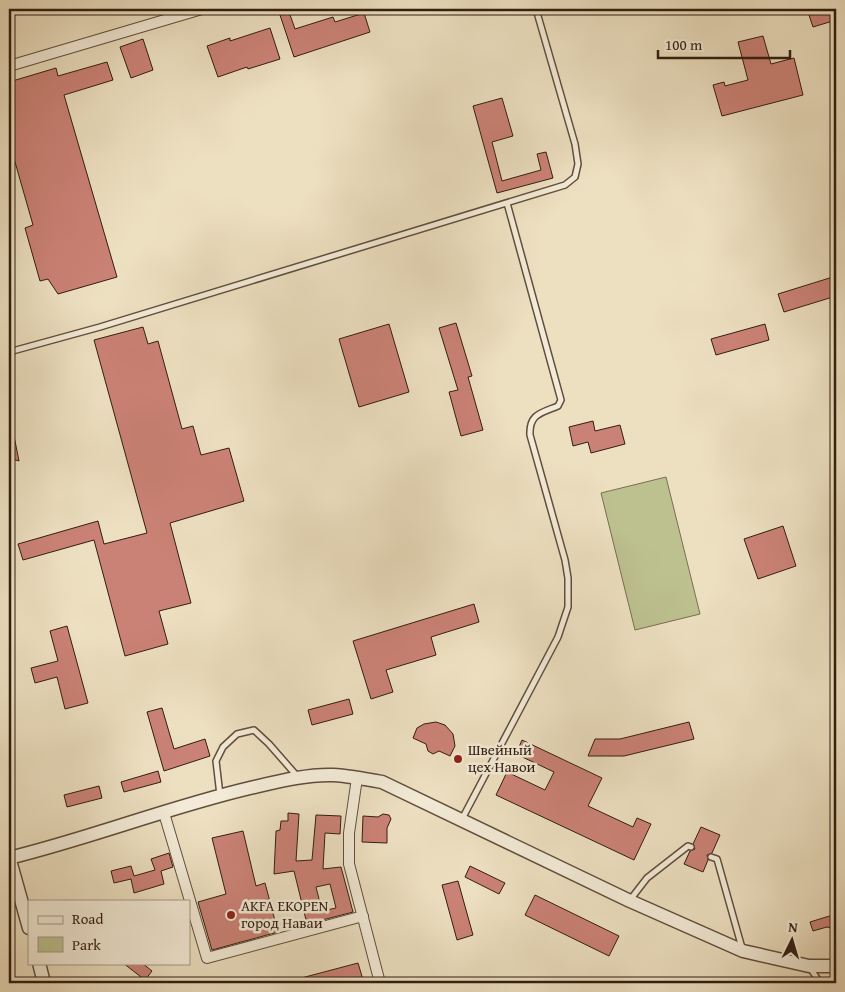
<svg xmlns="http://www.w3.org/2000/svg" width="845" height="992" font-family="'Gentium Book Plus',serif">
  <style>
    .green { fill: #bdc190; stroke: #776f50 }
    .building { fill: #cb8276; stroke: #311d11; fill-rule: evenodd }
    .lines { fill: none; stroke-linecap: round; stroke-linejoin: round }
    .service-casing { stroke: #604e3d; stroke-width: 8 }
    .minor-casing { stroke: #604e3d; stroke-width: 12 }
    .tertiary-casing { stroke: #604e3d; stroke-width: 15 }
    .service { stroke: #f3ebd7; stroke-width: 5 }
    .minor { stroke: #f3ebd7; stroke-width: 10 }
    .tertiary { stroke: #f3ebd7; stroke-width: 12 }
    .poi-dot { fill: #8f2418; stroke: #f3ebd7; stroke-width: 2 }
    .labels { text-anchor: middle; stroke-width: 5; stroke-linejoin: round; paint-order: stroke }
    .poi-label { font-size: 15px; fill: #311d11; stroke: #f3ebd7; text-anchor: start }
  </style>
  <rect width="100%" height="100%" fill="#ede0c1"/>
  <filter id="stains"><feTurbulence type="fractalNoise" baseFrequency=".004" numOctaves="4"/><feColorMatrix values="0 0 0 0 .2 0 0 0 0 .09 0 0 0 0 .02 0 0 0 .5 -.17"/></filter>
  <radialGradient id="worn" r=".72"><stop offset=".6" stop-color="#630" stop-opacity="0"/><stop offset="1" stop-color="#630" stop-opacity=".3"/></radialGradient>
  <path class="green" d="M666,477l34,137 -65,16 -34,-137z"/>
  <path class="building" d="M278,9h10l7,20 38,-12 2,5 29,-9 6,19 -76,25z
    M807,9h29v11l-23,7z
    M270,28l10,31 -32,10 -1,-2 -29,10 -11,-31 23,-8v3z
    M763,36l8,28 23,-6 9,37 -81,21 -9,-31 11,-3 1,4 23,-6 -10,-38z
    M143,39l10,31 -22,8 -11,-31z
    M107,62l6,18 -49,15 53,182 -59,17 -10,-15 -8,2 -15,-53 8,-3 -24,-84v-59l47,-14 2,8z
    M502,98l11,38 -21,6 10,39 39,-11 -4,-16 9,-2 7,26 -56,15 -24,-87z
    M836,276v20l-52,16 -6,-18z
    M456,323l16,53 -4,1 15,53 -22,6 -12,-44 9,-2 -19,-62z
    M389,324l20,68 -50,15 -20,-68z
    M765,324l4,16 -53,15 -5,-16z
    M143,327l5,17 10,-3 24,88 11,-3 8,29 28,-7 15,53 -74,22 21,80 -32,8 9,33 -43,12 -31,-116 -71,20 -5,-16 80,-23 6,23 43,-11 -53,-193z
    M593,421l2,10 25,-6 5,19 -34,9 -3,-11 -15,4 -4,-19z
    M9,426h3l7,35 -10,-3z
    M783,526l13,40 -38,13 -14,-40z
    M474,604l5,18 -48,15 5,18 -50,15 7,22 -22,7 -18,-58z
    M67,626l21,77 -23,6 -8,-32 -22,6 -4,-15 27,-7 -8,-30z
    M349,699l4,15 -41,11 -4,-15z
    M162,708l12,41 31,-10 5,17 -46,15 -17,-59z
    M436,722l9,3 8,9 2,12 -5,10 -11,-5 -6,3 -5,-3 -2,-7 -13,-6 4,-10 7,-4z
    M689,722l5,17 -70,17h-36l7,-17h25z
    M522,740l80,38 -14,28 45,21 4,-9 14,6 -17,36 -138,-65 11,-23 38,18 9,-18 -38,-18z
    M158,771l3,11 -37,10 -3,-10z
    M99,786l3,12 -35,9 -3,-12z
    M288,813l11,1 -3,47 16,-1 4,-45 25,1 -1,18 -15,-1 -2,36 18,-2 12,45 -46,12 -13,-53 -20,3 2,-43 4,-1 1,-9h7zM330,884l6,24 -14,3 -6,-24z
    M383,814l6,1 2,4 -4,9v15l-25,-1 1,-26 15,1z
    M701,827l19,8 -8,18 -5,2 1,5 -5,12 -19,-8 6,-13 5,-2 -2,-5z
    M243,831l13,55 9,-3 13,49 -66,18 -14,-48 28,-8 -14,-56z
    M169,853l4,14 -12,4 3,13 -30,9 -3,-14 -17,4 -3,-12 20,-5 3,10 21,-6 -4,-11z
    M470,866l35,17 -6,11 -34,-17z
    M458,881l15,54 -16,5 -15,-55z
    M535,895l84,41 -10,20 -84,-41z
    M836,914v15l-9,-2 -14,4 -3,-9z
    M123,963h19l10,8 -7,9z
    M358,963l6,20h-74v-2z"/>
  <g class="lines">
    <g class="service-casing">
      <path id="service" d="M9,352l91,-25 465,-142 10,-8 3,-13 -3,-20 -39,-135
        M220,795l-4,-34 7,-14 14,-13 17,-4 15,14 28,32
        M462,819l96,-182 10,-30v-29l-3,-18 -35,-125c-1,-21 11,-22 28,-29l3,-6 -54,-197
        M711,857l6,2 25,89
        M630,900l17,-22 41,-32 3,1
        M809,966l11,17"/>
    </g>
    <g class="minor-casing">
      <path id="minor" d="M9,66l193,-57
        M357,778l-8,55v31l31,119
        M164,813l43,145 156,-42"/>
    </g>
    <g class="tertiary-casing">
      <path id="tertiary" d="M9,857l20,71
        M9,858c82,-20 160,-51 241,-70 26,-6 57,-14 83,-13 17,1 33,4 49,7l248,119 113,50 66,15h27
        M39,963l5,20"/>
    </g>
    <use href="#service" class="service"/>
    <use href="#minor" class="minor"/>
    <use href="#tertiary" class="tertiary"/>
  </g>
  <g class="poi-dot">
    <circle cx="458" cy="759" r="5"/>
    <circle cx="231" cy="915" r="5"/>
  </g>
  <g class="labels">
    <g class="poi-label">
      <text x="468" y="755">Швейный<tspan x="468" dy="17">цех Навои</tspan></text>
      <text x="241" y="911">AKFA EKOPEN<tspan x="241" dy="17">город Наваи</tspan></text>
    </g>
  </g>
  <rect width="845" height="992" fill="none" stroke="#ede0c1" stroke-width="30"/>
  <rect x="10" y="10" width="825" height="972" fill="none" stroke="#311d11" stroke-width="2.5"/>
  <rect x="15" y="15" width="815" height="962" fill="none" stroke="#311d11"/>
  <rect x="28" y="900" width="162" height="65" fill="#f3ebd7" stroke="#a59988"/>
  <rect x="38" y="916" width="25" height="8" fill="#f3ebd7" stroke="#a59988"/>
  <text x="72" y="924" font-size="15" fill="#311d11">Road</text>
  <rect x="38" y="937" width="25" height="15" fill="#bdc190" stroke="#a59988"/>
  <text x="72" y="950" font-size="15" fill="#311d11">Park</text>
  <g transform="translate(792 940) rotate(5)" stroke="#f3ebd7" stroke-width="4" paint-order="stroke">
  <path d="M0-4L9 19L0 12L-9 19Z" fill="#311d11"/>
  <text y="-8" font-size="14" font-weight="bold" text-anchor="middle" fill="#311d11">N</text>
  </g>
  <path d="M658 50v8h132v-8" fill="none" stroke="#311d11" stroke-width="2.5"/>
  <text x="665" y="50" font-size="15" fill="#311d11" stroke="#f3ebd7" stroke-width="4" paint-order="stroke">100 m</text>
  <rect width="100%" height="100%" filter="url(#stains)"/>
  <rect width="100%" height="100%" fill="url(#worn)"/>
</svg>
